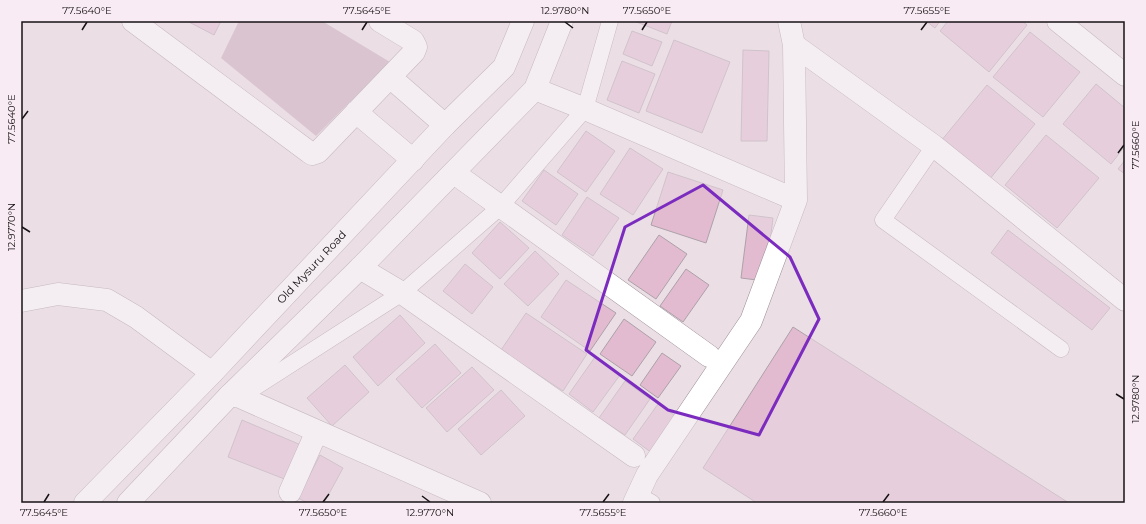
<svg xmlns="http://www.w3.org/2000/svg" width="1146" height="524" font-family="Montserrat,sans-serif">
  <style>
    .green { fill: #c4a5b6 }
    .building { fill: #e2bbd1; stroke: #ada1a8 }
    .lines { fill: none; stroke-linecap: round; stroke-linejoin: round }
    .service-casing { stroke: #9a8e95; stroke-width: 17 }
    .minor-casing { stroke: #9a8e95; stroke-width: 23 }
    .primary-casing { stroke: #9a8e95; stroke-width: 23 }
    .service { stroke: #fff; stroke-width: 16 }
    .minor { stroke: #fff; stroke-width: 22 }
    .primary { stroke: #fff; stroke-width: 22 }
    .marked { fill: none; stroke: #7b2cbf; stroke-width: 3; stroke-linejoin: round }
    .ticks { fill: none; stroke: #161214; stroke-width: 1.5 }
    .labels { text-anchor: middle; stroke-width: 4; stroke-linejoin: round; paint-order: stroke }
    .street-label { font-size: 11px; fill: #161214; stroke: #f9ebf3 }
    .neatline { fill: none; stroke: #161214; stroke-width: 1.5 }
    .ticks-label { font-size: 10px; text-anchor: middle; fill: #161214 }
  </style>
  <rect width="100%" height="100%" fill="#ebdee5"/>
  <path class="green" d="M239,21h83l68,41 -74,74 -95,-78z"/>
  <path class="building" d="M187,21h34l-7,14z
    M634,21h38l-5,13z
    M926,21h14l-5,7z
    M948,21h74l5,4 -38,47 -49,-41z
    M632,31l30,11 -10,24 -29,-12z
    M1030,32l50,40 -37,45 -50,-40z
    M674,40l56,22 -28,71 -56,-22z
    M743,50l26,1 -2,90h-26z
    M622,61l33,13 -16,39 -32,-13z
    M1096,84l29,24v38l-14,18 -48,-40z
    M987,85l48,39 -46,56 -48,-39z
    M586,131l29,20 -29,41 -29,-20z
    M1046,135l53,43 -42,50 -52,-43z
    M630,148l33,21 -30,46 -33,-21z
    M1125,160v14l-7,-5z
    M544,170l34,24 -22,31 -34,-24z
    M668,172l55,18 -17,53 -55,-18z
    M587,197l32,21 -26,38 -31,-21z
    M749,215l24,3 -8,63 -24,-3z
    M500,222l29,26 -29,31 -28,-26z
    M1008,230l102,78 -18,22 -101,-77z
    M659,235l28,19 -31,45 -28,-19z
    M535,251l24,23 -31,32 -24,-22z
    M465,264l28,23 -21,27 -29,-23z
    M686,269l23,16 -26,37 -23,-16z
    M566,280l50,33 -26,38 -49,-34z
    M526,313l61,41 -24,37 -62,-41z
    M400,315l25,28 -47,43 -25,-29z
    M624,319l32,23 -24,34 -32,-22z
    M793,327l276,176h-312l-54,-35z
    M435,344l26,29 -39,35 -26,-29z
    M662,353l19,13 -23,32 -18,-13z
    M595,357l25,18 -27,37 -24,-18z
    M345,365l24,27 -37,34 -25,-28z
    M472,367l22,23 -47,42 -21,-24z
    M625,381l25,18 -25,36 -26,-17z
    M501,390l24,26 -44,39 -23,-26z
    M658,404l19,13 -25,36 -19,-14z
    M242,420l59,25 -14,35 -59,-23z
    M320,455l23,13 -19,35h-16l-10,-5z"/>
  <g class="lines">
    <g class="service-casing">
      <path id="service" d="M934,146l-51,74 178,129
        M240,397l162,-104 98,-86 85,-98 25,-88
        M638,495l14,8"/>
    </g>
    <g class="minor-casing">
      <path id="minor" d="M133,21l176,131 3,2 6,-2 96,-100 2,-5 -3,-6 -33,-20
        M1058,21l67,54
        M794,45l140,101 191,154
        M390,77l55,48
        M535,89l50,20 211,91
        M356,112l57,48
        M454,173l255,183
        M360,268l42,25 232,163
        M21,301l37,-7 49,6 29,17 76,56
        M230,395l10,2 240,106
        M290,492l27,-61
        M634,503l13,-28 104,-154 45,-121 -2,-155 -5,-24"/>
    </g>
    <g class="primary-casing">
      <g id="primary">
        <path id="s1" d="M85,503l127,-130 233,-248 59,-58 19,-46"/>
        <path d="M128,503l102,-108 130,-127 175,-179 27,-68"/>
      </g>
    </g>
    <use href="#service" class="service"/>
    <use href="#minor" class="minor"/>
    <use href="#primary" class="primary"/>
  </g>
  <path d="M0 0H1146V524H0ZM703,185l87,72 29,62 -60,116 -91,-25 -82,-60 39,-123z" fill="#ebdee5" fill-opacity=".55" fill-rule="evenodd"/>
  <path class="marked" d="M703,185l87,72 29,62 -60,116 -91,-25 -82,-60 39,-123z"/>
  <path class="ticks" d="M565,22l8,6M82,30l5,-8M362,30l5,-8M642,30l5,-8M921,30l6,-8M22,119l6,-8M1118,153l6,-8M22,227l8,5M1116,394l8,5M422,496l8,6M44,502l5,-8M323,502l6,-8M603,502l6,-8M883,502l6,-8"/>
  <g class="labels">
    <g class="street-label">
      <text dy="4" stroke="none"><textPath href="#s1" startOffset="327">Old Mysuru Road</textPath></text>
    </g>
  </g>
  <rect width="1146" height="524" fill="none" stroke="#f9ebf3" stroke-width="44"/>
  <rect x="22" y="22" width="1102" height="480" class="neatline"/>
  <g class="ticks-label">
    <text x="87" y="14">77.5640°E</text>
    <text x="367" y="14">77.5645°E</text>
    <text x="565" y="14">12.9780°N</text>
    <text x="647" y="14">77.5650°E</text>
    <text x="927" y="14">77.5655°E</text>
    <text transform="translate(11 119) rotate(-90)" y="4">77.5640°E</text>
    <text transform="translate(1135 145) rotate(-90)" y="4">77.5660°E</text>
    <text transform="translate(11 227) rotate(-90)" y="4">12.9770°N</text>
    <text transform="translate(1135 399) rotate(-90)" y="4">12.9780°N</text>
    <text x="44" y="516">77.5645°E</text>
    <text x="323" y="516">77.5650°E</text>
    <text x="430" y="516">12.9770°N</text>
    <text x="603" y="516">77.5655°E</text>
    <text x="883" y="516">77.5660°E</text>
  </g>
</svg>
